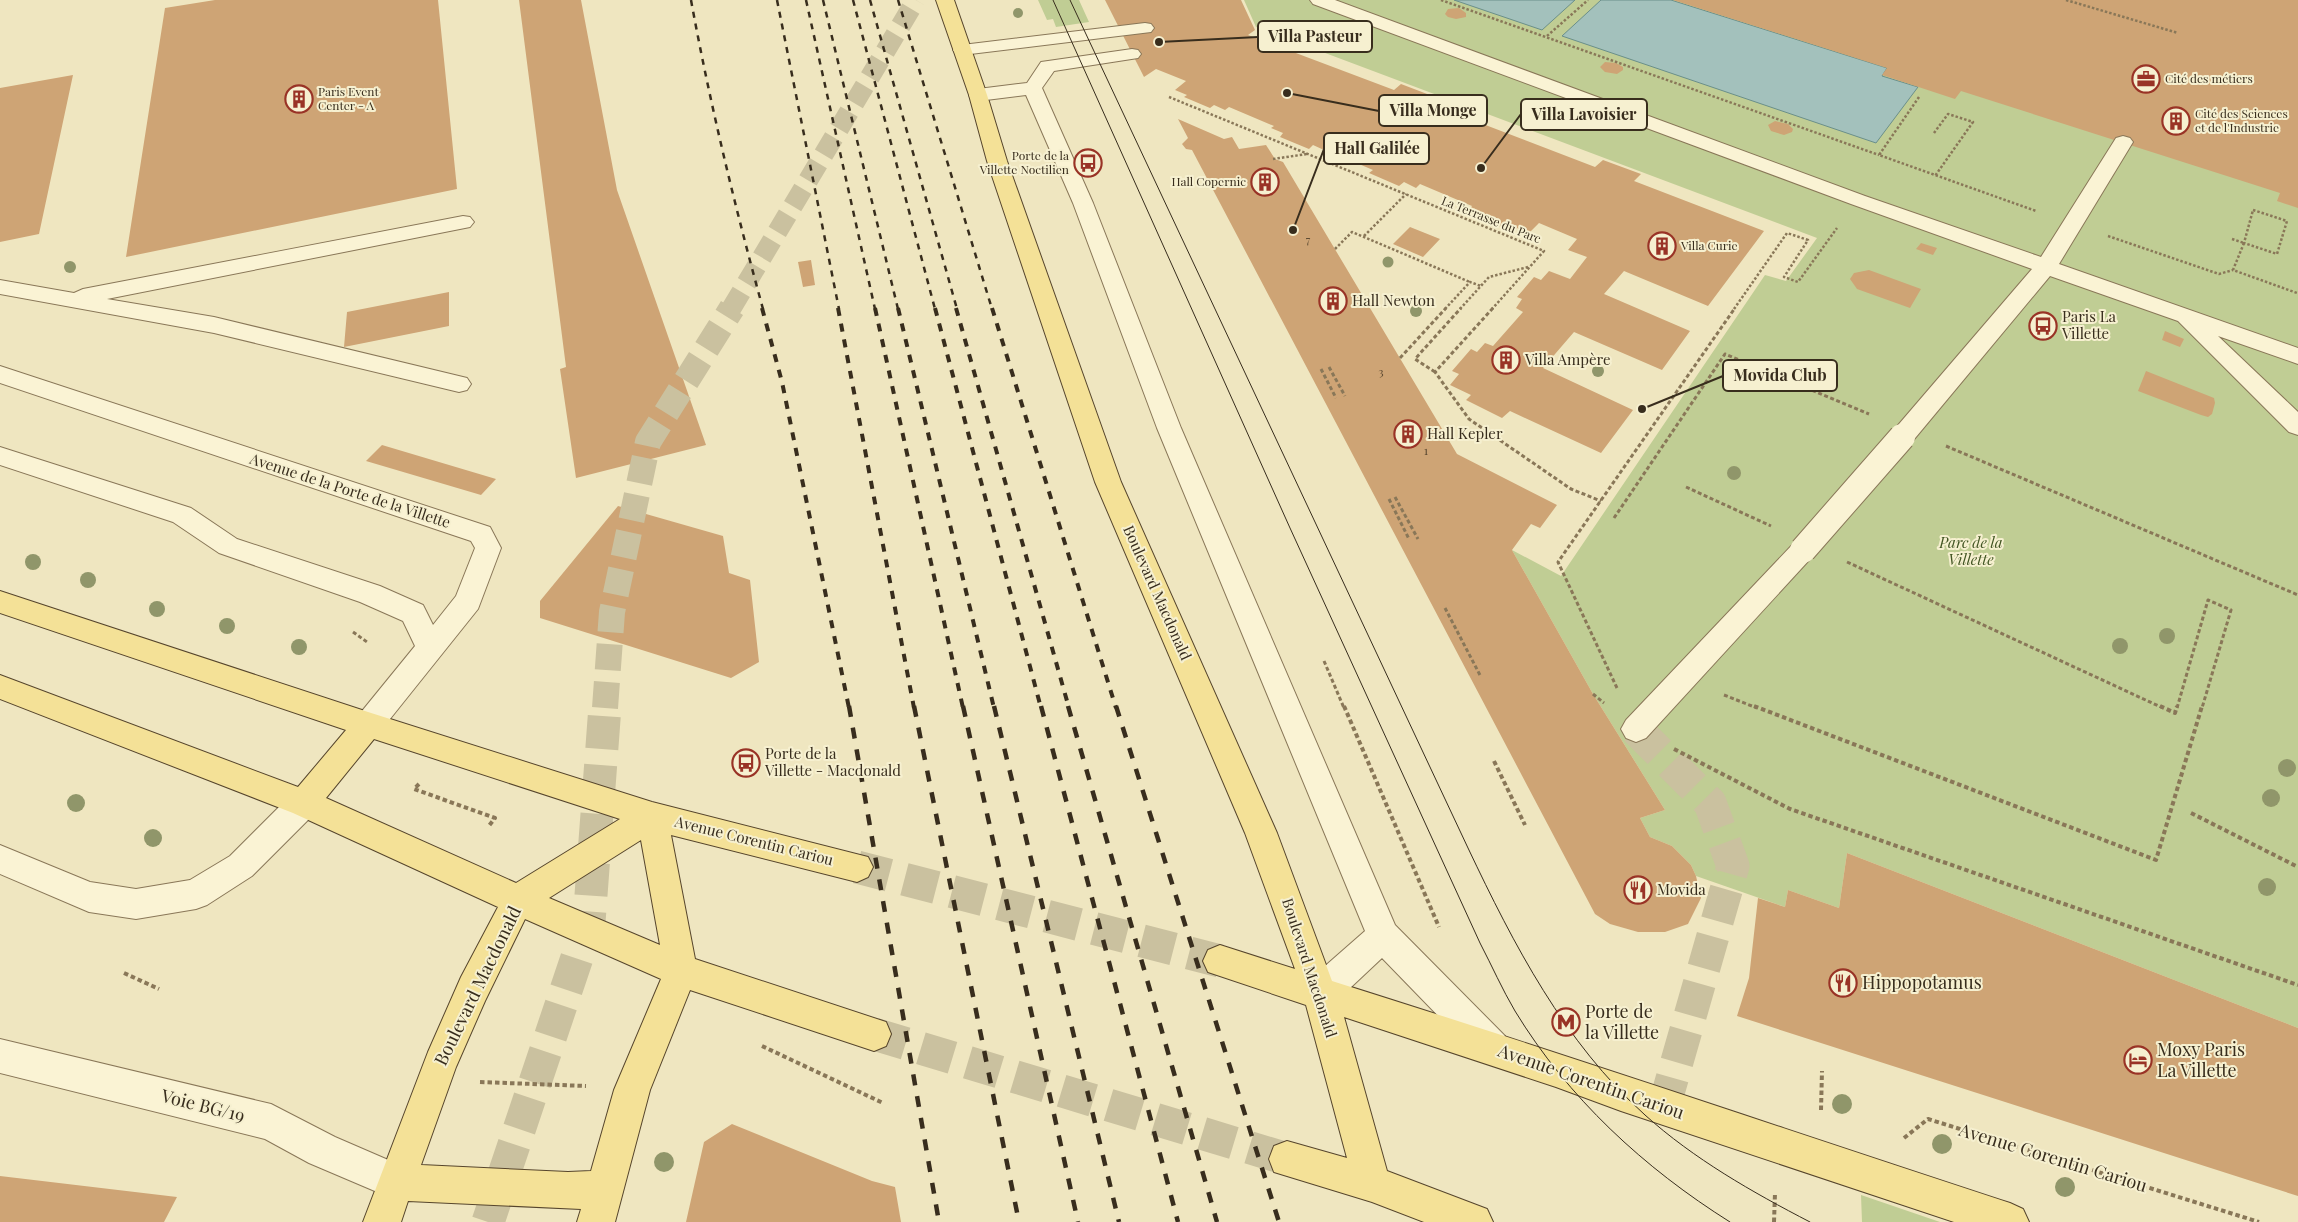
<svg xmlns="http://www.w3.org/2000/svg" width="2298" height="1222" font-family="'Playfair Display',serif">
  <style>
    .green { fill: #c0cd94 }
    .water { fill: #a3c1bc; stroke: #6a8f8a }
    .building { fill: #cea475 }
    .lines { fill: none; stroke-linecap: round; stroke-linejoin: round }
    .minor-tunnel { stroke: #cac19f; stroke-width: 33; stroke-dasharray: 33 16; stroke-linecap: butt }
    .major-tunnel-far2 { stroke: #cac19f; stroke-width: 20; stroke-dasharray: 20 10; stroke-linecap: butt }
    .major-tunnel-far1 { stroke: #cac19f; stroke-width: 26; stroke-dasharray: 26 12; stroke-linecap: butt }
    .major-tunnel { stroke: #cac19f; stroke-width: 33; stroke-dasharray: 33 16; stroke-linecap: butt }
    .minor-casing { stroke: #897758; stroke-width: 2 }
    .major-casing { stroke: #56452c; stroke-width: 2 }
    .path-far2 { stroke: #897758; stroke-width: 2.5; stroke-dasharray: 2.5 2; stroke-linecap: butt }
    .path-far1 { stroke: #897758; stroke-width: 3; stroke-dasharray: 4 2.5; stroke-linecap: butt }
    .path { stroke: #897758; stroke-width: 4; stroke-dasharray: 4.5 3; stroke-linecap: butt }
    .minor { fill: #faf3d4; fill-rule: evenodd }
    .major { fill: #f4e197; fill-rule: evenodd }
    .tram { stroke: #382d1d; stroke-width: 1 }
    .rail-far2 { stroke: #382d1d; stroke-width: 2.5; stroke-dasharray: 6 6; stroke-linecap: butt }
    .rail-far1 { stroke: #382d1d; stroke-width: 4; stroke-dasharray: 8 8; stroke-linecap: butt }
    .rail { stroke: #382d1d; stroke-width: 4.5; stroke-dasharray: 11 11; stroke-linecap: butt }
    .minor-bridge-casing { stroke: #897758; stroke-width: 28; stroke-linecap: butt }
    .minor-bridge { stroke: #faf3d4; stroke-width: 26 }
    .tree { fill: #90966a }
    .labels { text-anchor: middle; stroke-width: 4; stroke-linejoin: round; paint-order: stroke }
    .far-number-label { font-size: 11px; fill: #5e4b33 }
    .far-poi-label { font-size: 12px; fill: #382d1d; stroke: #f6f0d0; text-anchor: start }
    .far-street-label { font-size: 12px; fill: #382d1d; stroke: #f6f0d0 }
    .number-label { font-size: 12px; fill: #5e4b33 }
    .poi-label { font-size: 15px; fill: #382d1d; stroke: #f6f0d0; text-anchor: start }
    .street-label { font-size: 15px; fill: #382d1d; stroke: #f6f0d0 }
    .park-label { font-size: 15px; font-style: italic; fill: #425523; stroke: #f6f0d0 }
    .near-poi-label { font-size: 18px; fill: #382d1d; stroke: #f6f0d0; text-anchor: start }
    .near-street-label { font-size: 18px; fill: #382d1d; stroke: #f6f0d0 }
    .leader { fill: none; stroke: #382d1d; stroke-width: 2 }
    .callout-dot { fill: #382d1d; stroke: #f6f0d0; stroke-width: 2 }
    .callout { fill: #f6f0d0; stroke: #382d1d; stroke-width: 2 }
    .callout-label { font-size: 16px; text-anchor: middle; font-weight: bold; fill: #382d1d }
  </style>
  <rect width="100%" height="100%" fill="#efe6c0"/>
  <path class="green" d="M1038,0h41l10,22 -33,5 -3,-8 -6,1z
    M1244,0h1054v1028l-451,-175 -8,55 -51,-18 -3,17 -89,-31 -5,-11 -19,-19 -22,-9 -10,-19 25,-8 -72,-116 -81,-144 49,26 204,-301 21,6 31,-43 -561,-211z
    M1861,1195l79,27h-78z"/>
  <path class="water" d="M1454,0h121l-33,30z
    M1601,0h70l216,68 -5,8 36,11 -42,56 -314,-107z"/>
  <path class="building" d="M215,0h223l19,189 -331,68 39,-249z
    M519,0h62l36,190 89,255 -130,33 -16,-109 6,-2z
    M1105,0h136l14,30 -7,5 146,55 7,-6 34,13 -7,6 167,64 8,-7 38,14 -7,7 130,50 -56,75 -84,-35 -20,23 86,37 -28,39 -88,-38 -31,36 90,42 -32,43 -91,-42 -8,7 -36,-18 5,-5 -21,-10 9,-11 -7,-3 19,-22 6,3 8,-9 8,3 30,-34 -7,-4 6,-9 -5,-2 17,-20 7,3 8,-9 21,8 17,-22 -19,-7 9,-11 -38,-16 -10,10 -12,-5 -5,4 -32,-14 3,-4 -13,-5 2,-3 -52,-22 -4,4 -12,-6 -5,4 -30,-13 4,-3 -14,-6 9,-9 -33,-14 -11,9 -11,-5 -4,4 -29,-12 3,-4 -12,-5 3,-2 -45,-19 -4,3 -11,-5 -4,3 -26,-11 3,-2 -12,-5 11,-9 -30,-12 -12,8z
    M1673,0h625v208l-21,-7 3,-8 -319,-102 -6,8 -73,-24 5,-7z
    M1459,8l7,5v4l-10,2 -8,-2 -3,-3 3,-5z
    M1605,62l11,1 7,4v3l-6,4 -12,-2 -5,-5z
    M73,75l-34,159 -39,8v-154z
    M1178,119l46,20 8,-2 7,12 27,-4 9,14 8,3 174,292 100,51 -17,23 -9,-4 -19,26 81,144 72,116 -25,8 10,19 22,9 19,19 5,11 5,22 -13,26 -23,8h-27l-28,-8 -15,-10 -403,-764 -6,-1 -4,-5 6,-6z
    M1775,121l13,3 5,5 -1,3 -8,3 -13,-4 -3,-6z
    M1410,227l30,12 -17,18 -30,-13z
    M1921,243l16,5 -4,7 -17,-6z
    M811,260l4,25 -12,2 -5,-25z
    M1869,270l52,19 -11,19 -53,-19 -7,-10 4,-6z
    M449,292v34l-105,21 3,-35z
    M2165,331l19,8 -4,8 -18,-7z
    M2146,371l68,27 1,5 -3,11 -4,3 -7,-2 -63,-24z
    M382,445l114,34 -15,16 -115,-34z
    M618,506l105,30 6,37 21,7 9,82 -28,16 -191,-60v-17z
    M1847,853l451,175v168l-561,-180 12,-38 9,-80 27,9 3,-17 51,18z
    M732,1124l140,57 23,6 6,35h-215l18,-80z
    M0,1176l177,21 -13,25h-164z"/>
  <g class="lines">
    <path class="minor-tunnel" d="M1636,729l74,74 23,63 -69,241"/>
    <path class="major-tunnel-far2" d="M731,309l185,-309"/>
    <path class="major-tunnel-far1" d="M605,708l7,-96 36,-170 84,-134"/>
    <path class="major-tunnel" d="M857,867l363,94
      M874,1034l413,125
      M488,1222l101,-300 16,-216"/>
    <g class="minor-casing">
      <path id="minor" d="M1310,0h25l530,196 176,61 75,-119 7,-2 7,2 3,4 -74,122 239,84v16l-80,-28 80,76v23l-9,-3 -111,-111 -128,-45 -139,167 -9,3 -9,-3 -3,-6 3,-6 139,-162 -181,-65 -538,-200z
        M1145,23l6,1 3,4 -3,4 -189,23 -6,-1 -3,-4 3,-4 6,-1z
        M1132,49l6,1 3,4 -3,4 -84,13 -12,17 51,115 88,225 214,497 110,111 5,12 -5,12 -12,5 -12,-5 -99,-102 -50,47 -12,5 -12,-5 -5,-12 5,-12 57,-50 -208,-503 -84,-225 -47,-108 -48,6 -7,-2 -2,-4 2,-4 7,-2 49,-6 14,-21z
        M463,216l7,1 4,5 -4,5 -363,72 107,18 253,61 4,6 -4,6 -8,2 -245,-59 -214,-39v-14l74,13 9,-4z
        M0,366l490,161 11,21 -23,61 -100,125 -10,4 -10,-4 -5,-9 5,-9 57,-70 -12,-25 -43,-19 -141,-49 -46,-31 -173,-57v-18l191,61 46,31 143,47 43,19 10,20 23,-29 19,-48 -4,-7 -471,-158z
        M1803,540l9,3 4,7 -4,7 -166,181 -10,4 -10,-4 -5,-9 5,-9 168,-177z
        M304,789l11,4 4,10 -4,10 -63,63 -45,29 -11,4 -60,10 -47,-7 -89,-38v-29l90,37 46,7 54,-9 40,-24 63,-63z
        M0,1039l271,65 64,33 74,32 5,13 -5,13 -13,5 -87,-37 -44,-24 -265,-66z"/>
    </g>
    <g class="major-casing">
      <path id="major" d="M936,0h18l33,95 20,66 114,321 156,351 55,148c227,71 452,148 678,222l13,6 6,13h-75l-333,-111 -65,-24 -212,-70 43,154 100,38 6,13h-69l-52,-20 -98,-30 -5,-13 5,-13 13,-5 60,17 -41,-153 -98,-33 -5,-11 5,-11 12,-5 75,24 -50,-136 -150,-351 -108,-321 -18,-66z
        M0,591l368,121 284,90 216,55 5,10 -5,10 -11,5 -186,-47 24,124 191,63 5,12 -5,12 -12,5 -184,-61 -40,100 -35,132h-38l4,-13 -173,-8 -7,21h-38l65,-170 33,-75 37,-70 -205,-94 -293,-114v-24l298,112 48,-57 -346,-117zM374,739l246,80 -104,64 -190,-85zM641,840l19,105 -111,-47zM525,919l136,60 -47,111 -23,81 -23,1 -147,-7 35,-98 29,-66z"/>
    </g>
    <path class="path-far2" d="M1441,0l438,155
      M2066,0l112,33
      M1547,36l41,-36
      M1169,97l375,154 -52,58
      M1919,97l-40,58 157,56
      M1934,133l14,-19 25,8 -38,54
      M1273,159l34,-5
      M2253,210l34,11 -10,33 -33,-11z
      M1364,236l42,-42
      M2108,236l111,38 14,-4
      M2232,239l12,4
      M2244,243l-11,27 64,23
      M1335,249l17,-17 118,50
      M1445,309l25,-27 11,4
      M1460,309l29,-32 39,-10
      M1734,309l53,-76 21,7 -24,37 14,5 39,-54"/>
    <path class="path-far1" d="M1493,308l-58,64 34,47 102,70 30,12
      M1400,358l46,-50
      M1329,367l16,29
      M1321,369l15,29
      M1435,372l-20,-13 46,-51
      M1946,446l352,149
      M1686,487l85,39
      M1395,497l23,42
      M1389,499l20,40
      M1614,518l111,-164 144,60
      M1847,562l316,146
      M1445,608l36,69
      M353,632l14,10
      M1324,661l20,47
      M1617,688l-59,-126 177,-254
      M1593,694l11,9
      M1724,695l33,13
      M2177,708l31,-108 23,10 -29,98"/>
    <path class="path" d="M1344,706l95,221
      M1754,706l402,154 46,-154
      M2160,706l15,7 2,-7
      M1674,749l116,60 508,176
      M1494,761l31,64
      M419,784l-5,5 81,29 -7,9
      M2191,813l107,54
      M124,973l35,16
      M762,1046l121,57
      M480,1082l106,4
      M1821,1110l1,-39
      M1904,1138l24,-19 331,103
      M1774,1222l1,-29"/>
    <use href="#minor" class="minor"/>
    <use href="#major" class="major"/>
    <path class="tram" d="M1053,0l237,528 190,415c12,23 22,46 35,68 53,87 129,157 215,211
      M1070,0l398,848c46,97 96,194 177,267 49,44 107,77 165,107"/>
    <path class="rail-far2" d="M691,0c19,104 44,207 72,309
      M777,0l62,309
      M806,0l69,309
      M823,0l75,309
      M853,0l82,309
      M870,0l87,309
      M898,0l94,309"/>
    <path class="rail-far1" d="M762,308l20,74 67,326
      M838,308l76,400
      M875,308l88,400
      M898,308l96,400
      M935,308l106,400
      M956,308l113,400
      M992,308l124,400"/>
    <path class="rail" d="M849,706l90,516
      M914,706l105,516
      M963,706l115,516
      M994,706l125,516
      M1041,706l137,516
      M1068,706l149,516
      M1116,706l163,516"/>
    <g class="minor-bridge-casing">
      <path id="minor-bridge" d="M1803,550l99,-113"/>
    </g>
    <use href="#minor-bridge" class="minor-bridge"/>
  </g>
  <g class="tree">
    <circle cx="1018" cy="13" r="5"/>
    <circle cx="1388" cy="262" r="5.5"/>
    <circle cx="70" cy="267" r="6"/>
    <circle cx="1416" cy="311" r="6"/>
    <circle cx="1598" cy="371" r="6"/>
    <circle cx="1734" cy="473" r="7"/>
    <circle cx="33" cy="562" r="8"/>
    <circle cx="88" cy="580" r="8"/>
    <circle cx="157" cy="609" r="8"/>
    <circle cx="227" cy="626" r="8"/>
    <circle cx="2167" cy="636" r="8"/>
    <circle cx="2120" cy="646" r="8"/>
    <circle cx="299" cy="647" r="8"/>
    <circle cx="2287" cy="768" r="9"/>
    <circle cx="2271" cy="798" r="9"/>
    <circle cx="76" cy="803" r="9"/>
    <circle cx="153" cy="838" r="9"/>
    <circle cx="2267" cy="887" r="9"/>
    <circle cx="1842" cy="1104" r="10"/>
    <circle cx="1942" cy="1144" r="10"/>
    <circle cx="664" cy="1162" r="10"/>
    <circle cx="2065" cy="1187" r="10"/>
  </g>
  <defs>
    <g id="office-ring" transform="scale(1.4375)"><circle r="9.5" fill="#f6f0d0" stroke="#993326" stroke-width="1.5"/><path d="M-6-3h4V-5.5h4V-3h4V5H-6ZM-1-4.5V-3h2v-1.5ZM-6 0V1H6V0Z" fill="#993326"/></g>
    <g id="building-ring" transform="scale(1.4375)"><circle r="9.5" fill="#f6f0d0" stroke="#993326" stroke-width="1.5"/><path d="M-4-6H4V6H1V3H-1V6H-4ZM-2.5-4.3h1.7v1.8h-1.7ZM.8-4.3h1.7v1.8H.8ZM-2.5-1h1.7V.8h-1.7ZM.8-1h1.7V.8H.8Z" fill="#993326"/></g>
    <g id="bus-ring" transform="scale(1.4375)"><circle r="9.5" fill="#f6f0d0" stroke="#993326" stroke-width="1.5"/><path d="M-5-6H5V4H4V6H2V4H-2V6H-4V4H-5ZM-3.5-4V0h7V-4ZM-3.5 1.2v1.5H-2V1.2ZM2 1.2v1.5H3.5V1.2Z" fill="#993326"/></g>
    <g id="restaurant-ring" transform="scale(1.4375)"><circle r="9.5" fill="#f6f0d0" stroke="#993326" stroke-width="1.5"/><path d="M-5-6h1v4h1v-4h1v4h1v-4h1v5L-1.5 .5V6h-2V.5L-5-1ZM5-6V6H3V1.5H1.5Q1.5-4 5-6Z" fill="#993326"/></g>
    <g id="metro-ring" transform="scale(1.4375)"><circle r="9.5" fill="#f6f0d0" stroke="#993326" stroke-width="1.5"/><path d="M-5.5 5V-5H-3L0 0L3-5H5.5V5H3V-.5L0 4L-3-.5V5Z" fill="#993326"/></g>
    <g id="hotel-ring" transform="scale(1.4375)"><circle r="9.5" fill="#f6f0d0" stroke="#993326" stroke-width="1.5"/><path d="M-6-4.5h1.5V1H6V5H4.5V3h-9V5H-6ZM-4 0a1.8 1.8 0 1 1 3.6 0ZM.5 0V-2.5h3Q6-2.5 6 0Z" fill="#993326"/></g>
  </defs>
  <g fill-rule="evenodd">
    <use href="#office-ring" x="2146" y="79"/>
    <use href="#building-ring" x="299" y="99"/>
    <use href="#building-ring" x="2176" y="121"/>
    <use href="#bus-ring" x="1088" y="163"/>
    <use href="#building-ring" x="1265" y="182"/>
    <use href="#building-ring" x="1662" y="246"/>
    <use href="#building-ring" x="1333" y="301"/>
    <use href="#bus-ring" x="2043" y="326"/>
    <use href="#building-ring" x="1506" y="360"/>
    <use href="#building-ring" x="1408" y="434"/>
    <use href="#bus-ring" x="746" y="763"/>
    <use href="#restaurant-ring" x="1638" y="890"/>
    <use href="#restaurant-ring" x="1843" y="983"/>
    <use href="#metro-ring" x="1566" y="1022"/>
    <use href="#hotel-ring" x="2138" y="1060"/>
  </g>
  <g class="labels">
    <g class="far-number-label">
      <text x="1308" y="244">7</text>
    </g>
    <g class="far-poi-label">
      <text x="2165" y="83">Cité des métiers</text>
      <text x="318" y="96">Paris Event<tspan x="318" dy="14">Center - A</tspan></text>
      <text x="2195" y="118">Cité des Sciences<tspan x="2195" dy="14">et de l'Industrie</tspan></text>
      <text x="1069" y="160" text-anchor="end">Porte de la<tspan x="1069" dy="14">Villette Noctilien</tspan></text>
      <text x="1246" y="186" text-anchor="end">Hall Copernic</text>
      <text x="1681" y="250">Villa Curie</text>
    </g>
    <g class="far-street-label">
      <text transform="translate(1491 220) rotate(22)" y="4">La Terrasse du Parc</text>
    </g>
    <g class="number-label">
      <text x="1381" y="376">3</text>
      <text x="1426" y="455">1</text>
    </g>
    <g class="poi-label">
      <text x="1352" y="306">Hall Newton</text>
      <text x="2062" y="322">Paris La<tspan x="2062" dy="17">Villette</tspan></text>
      <text x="1525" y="365">Villa Ampère</text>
      <text x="1427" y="439">Hall Kepler</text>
      <text x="765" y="759">Porte de la<tspan x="765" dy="17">Villette - Macdonald</tspan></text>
      <text x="1657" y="895">Movida</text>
    </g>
    <g class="street-label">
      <text transform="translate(350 491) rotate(18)" y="5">Avenue de la Porte de la Villette</text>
      <text transform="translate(1157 593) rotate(66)" y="5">Boulevard Macdonald</text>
      <text transform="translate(754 841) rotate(14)" y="5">Avenue Corentin Cariou</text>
      <text transform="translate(1309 968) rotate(72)" y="5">Boulevard Macdonald</text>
    </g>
    <g class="park-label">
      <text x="1971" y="548">Parc de la<tspan x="1971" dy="17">Villette</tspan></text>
    </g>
    <g class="near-poi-label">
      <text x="1862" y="989">Hippopotamus</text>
      <text x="1585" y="1018">Porte de<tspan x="1585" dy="21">la Villette</tspan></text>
      <text x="2157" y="1056">Moxy Paris<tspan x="2157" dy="21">La Villette</tspan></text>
    </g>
    <g class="near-street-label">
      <text transform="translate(478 986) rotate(-64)" y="6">Boulevard Macdonald</text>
      <text transform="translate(1591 1082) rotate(19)" y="6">Avenue Corentin Cariou</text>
      <text transform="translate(203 1106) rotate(14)" y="6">Voie BG/19</text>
      <text transform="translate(2053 1158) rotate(17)" y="6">Avenue Corentin Cariou</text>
    </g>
  </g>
  <path class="leader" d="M1159 42L1258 37M1287 93L1379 111M1481 168L1521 114M1293 230L1324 149M1642 409L1723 376"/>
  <g class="callout-dot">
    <circle cx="1159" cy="42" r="5"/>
    <circle cx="1287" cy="93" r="5"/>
    <circle cx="1481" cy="168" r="5"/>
    <circle cx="1293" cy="230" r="5"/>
    <circle cx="1642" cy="409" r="5"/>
  </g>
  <g class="callout">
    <rect x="1258" y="21" width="114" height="31" rx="5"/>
    <rect x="1379" y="95" width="108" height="31" rx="5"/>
    <rect x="1521" y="99" width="126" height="31" rx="5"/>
    <rect x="1324" y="133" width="105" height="31" rx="5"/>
    <rect x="1723" y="360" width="114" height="31" rx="5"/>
  </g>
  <g class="callout-label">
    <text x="1315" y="42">Villa Pasteur</text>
    <text x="1433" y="116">Villa Monge</text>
    <text x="1584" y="120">Villa Lavoisier</text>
    <text x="1377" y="154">Hall Galilée</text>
    <text x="1780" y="381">Movida Club</text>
  </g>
</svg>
